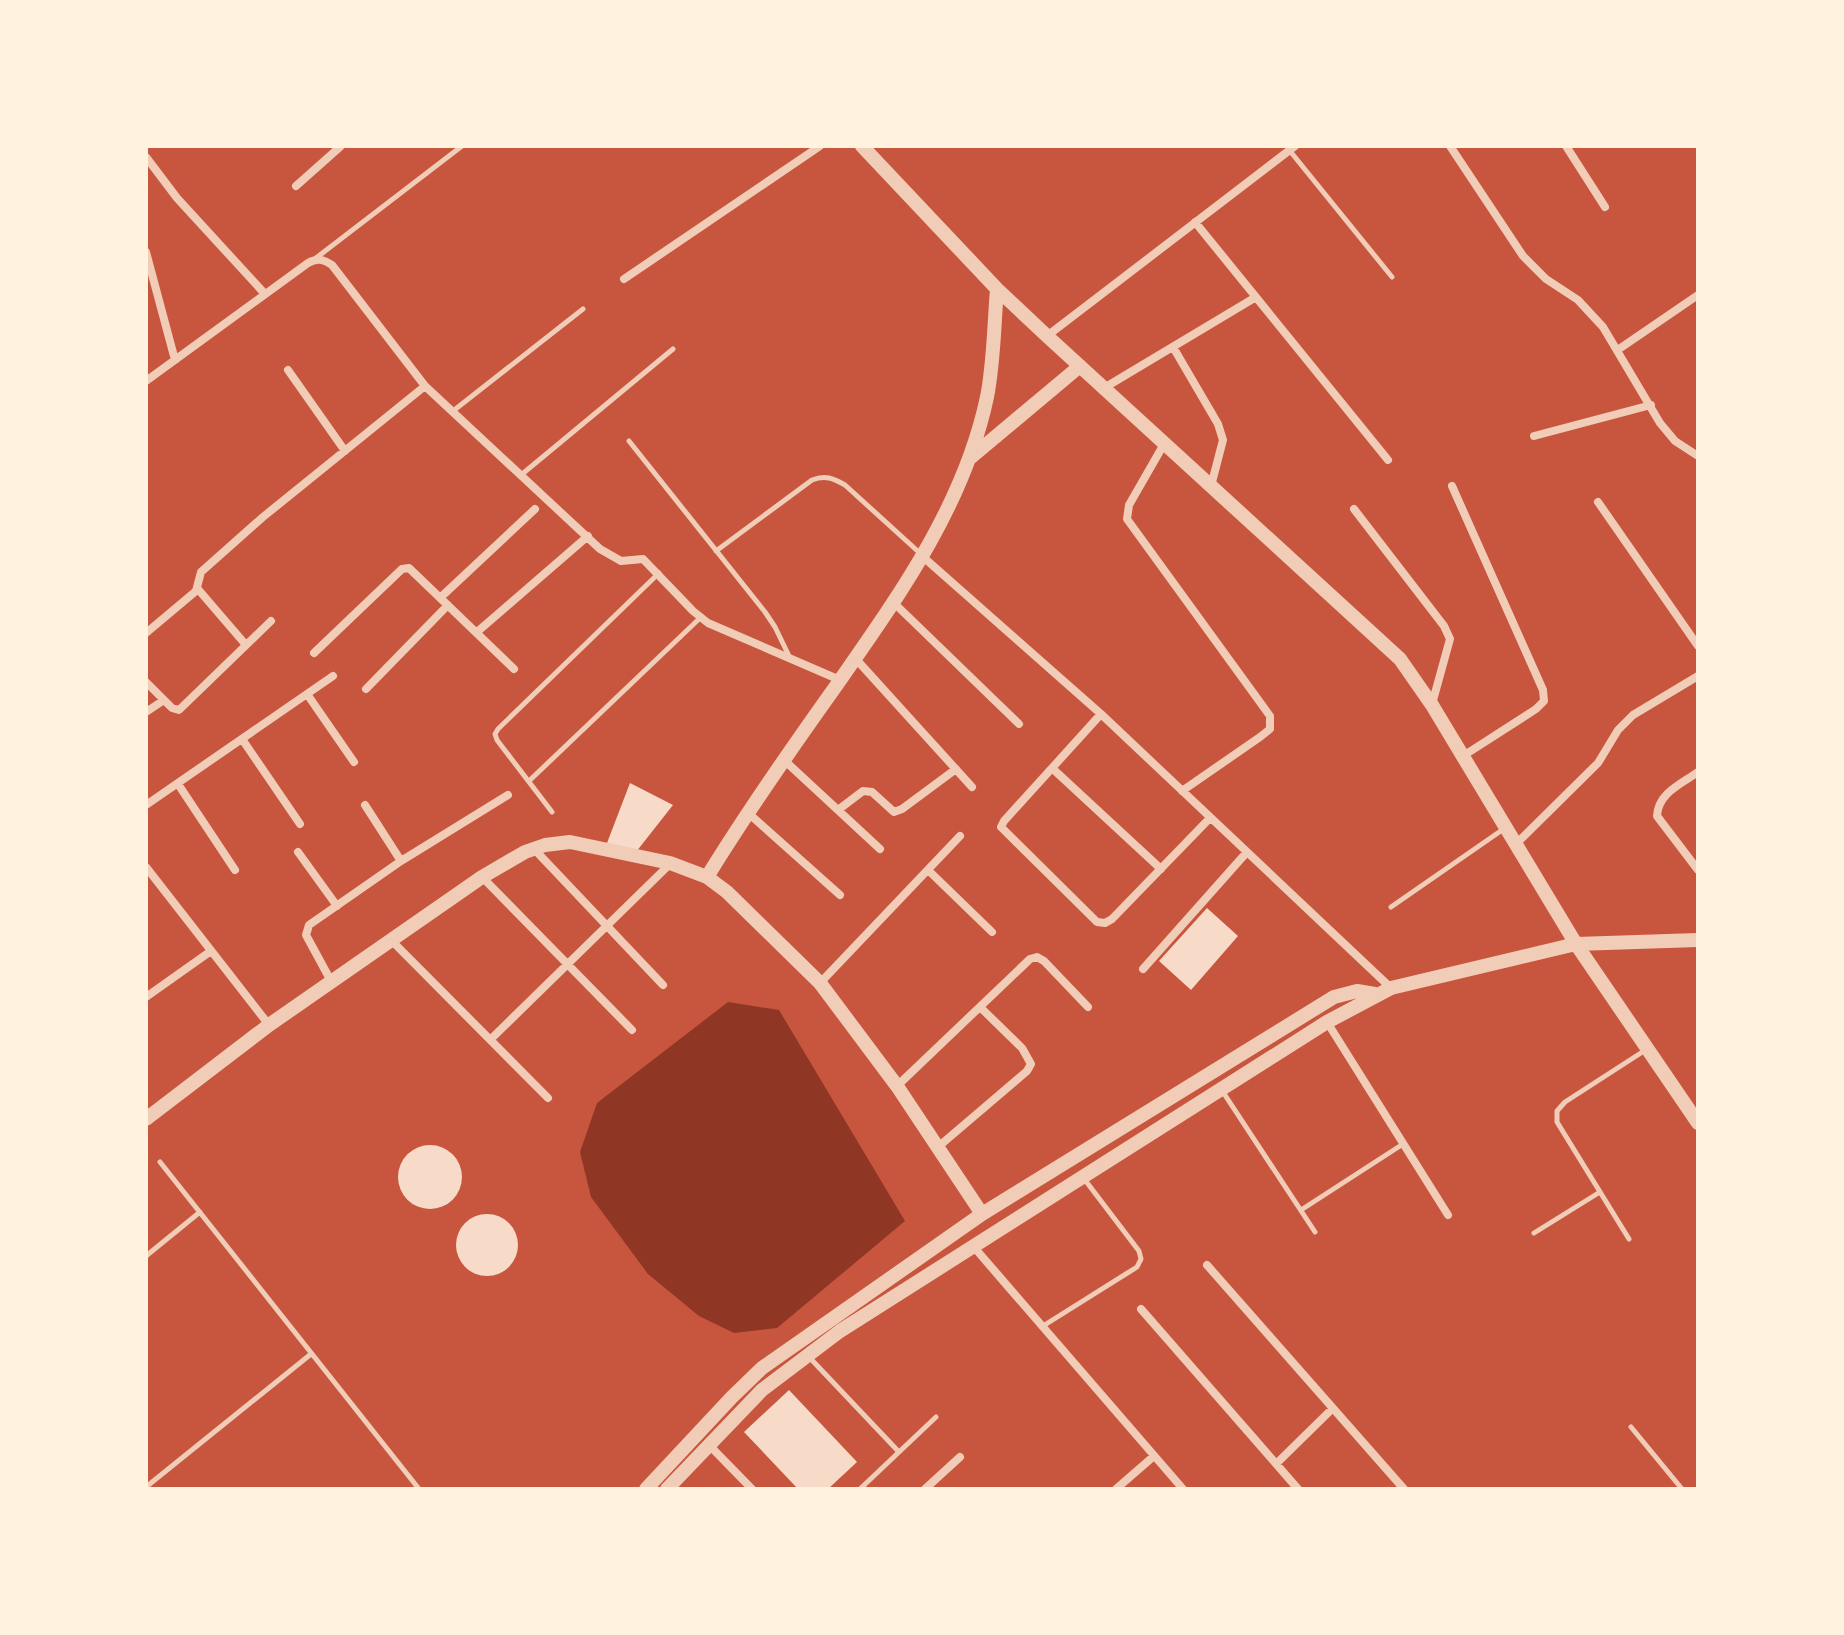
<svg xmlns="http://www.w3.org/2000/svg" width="1844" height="1635" font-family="'Work Sans',sans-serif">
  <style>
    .water { fill: #8f3625 }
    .building { fill: #f7dbc8 }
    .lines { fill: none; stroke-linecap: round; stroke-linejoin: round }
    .service { stroke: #f1ccb7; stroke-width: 5 }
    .minor { stroke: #f1ccb7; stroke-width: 8 }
    .tertiary { stroke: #f1ccb7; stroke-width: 14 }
  </style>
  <rect width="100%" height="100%" fill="#c8553d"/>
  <path class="water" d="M728,1002l51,8 126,211 -128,107 -43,5 -35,-17 -51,-42 -57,-77 -11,-45 17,-49z"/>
  <path class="building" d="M630,783l43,22 -37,47 -29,-9z
    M1207,908l31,28 -47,54 -32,-29z
    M398 1177a32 32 0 1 1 64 0a32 32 0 1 1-64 0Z
    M456 1245a31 31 0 1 1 62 0a31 31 0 1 1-62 0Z
    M789,1390l68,72 -29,27h-30l-54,-57z"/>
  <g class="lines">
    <path class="service" d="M1290,151l102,126
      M316,258l146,-112
      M453,411l130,-102
      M629,441l136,171 10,15 15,31
      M521,475l152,-126
      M716,551l96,-71c13,-5 21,-2 33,5l77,70
      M529,781l171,-163
      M552,812l-55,-72 -2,-6 3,-5 161,-156
      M1391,907l114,-79
      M1221,1089l94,143
      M160,1162l259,327
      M1301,1210l102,-66
      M1534,1233l66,-41
      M1629,1239l-72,-117v-11l8,-9 82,-53
      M146,1256l54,-44
      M1043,1326l94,-59 4,-8 -2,-8 -54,-71
      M809,1357l90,95
      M1631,1427l51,62
      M146,1487l165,-133
      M860,1489l76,-72"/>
    <path class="minor" d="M1450,146l73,110 23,23 32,21 25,27 57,96 15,18 23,15
      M1566,146l39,61
      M146,157l31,41 88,96
      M296,186l45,-40
      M1195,222l193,238
      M146,252l29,108
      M624,279l196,-133
      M1047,336l248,-190
      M1173,347l45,77 5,16 -12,46
      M1619,349l79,-54
      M288,370l57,81
      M146,381l162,-118c9,-5 15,-4 24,2l93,121 175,163 21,12 22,-2 50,52 15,12 132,57
      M1104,388l152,-91
      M1534,436l117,-31
      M1164,444l-35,61 -2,14 143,197v13l-10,8 -78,54
      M1452,486l91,204 1,11 -8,8 -73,47
      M1598,502l100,144
      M1354,509l90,117 6,13 -18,65
      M922,556l179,158 290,274
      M197,588l49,57
      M441,597l94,-88
      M893,602l126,122
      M477,632l111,-96
      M146,633l50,-42 5,-19 62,-55 162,-131
      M314,653l88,-84 7,-1 105,101
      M855,658l117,129
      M146,682l26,26 7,2 92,-89
      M366,689l82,-84
      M307,694l47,68
      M146,712l18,-12
      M1101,714l-97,107 -3,6 96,95 8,1 7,-4 98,-101
      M242,739l58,85
      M784,760l96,89
      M1053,769l108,100
      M1698,772c-17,12 -40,21 -41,44l41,54
      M178,784l57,86
      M146,805l187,-129
      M365,805l36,56
      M838,810l25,-19 9,1 22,20 8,-3 54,-40
      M747,812l93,83
      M1516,844l82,-81 20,-33 15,-15 65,-39
      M534,849l129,136
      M298,852l39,54
      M146,867l123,158
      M928,870l64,62
      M482,877l150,153
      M391,940l157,158
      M1143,969l104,-117
      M331,981l-25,-46 3,-10 92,-64 107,-66
      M820,983l140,-147
      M146,997l65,-46
      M1327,1022l121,193
      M491,1039l179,-175
      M897,1086l133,-127 7,-2 7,4 44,46
      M938,1147l89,-76 4,-7 -9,-16 -42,-41
      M973,1246l210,243
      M1207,1265l197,224
      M1141,1309l157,180
      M709,1445l43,44
      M1276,1464l57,-56
      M925,1489l35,-32
      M1116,1489l38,-33"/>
    <path class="tertiary" d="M862,146l135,143 50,47 353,323 32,46 144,239 122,179
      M969,459l111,-93
      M707,877c40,-65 84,-128 129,-191 62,-89 128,-180 151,-289 7,-35 7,-73 10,-108
      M146,1119l123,-94 213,-148 43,-25 20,-7 25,-3 100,21 37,14 20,15 93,91 77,103 85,128
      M646,1489l86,-92 30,-29 220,-154 352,-217 23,-6 18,3
      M667,1489l95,-99 78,-59 487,-309 64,-34 185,-44 122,-4"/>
  </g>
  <rect width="1844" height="1635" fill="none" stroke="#fff3e0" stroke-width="296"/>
</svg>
